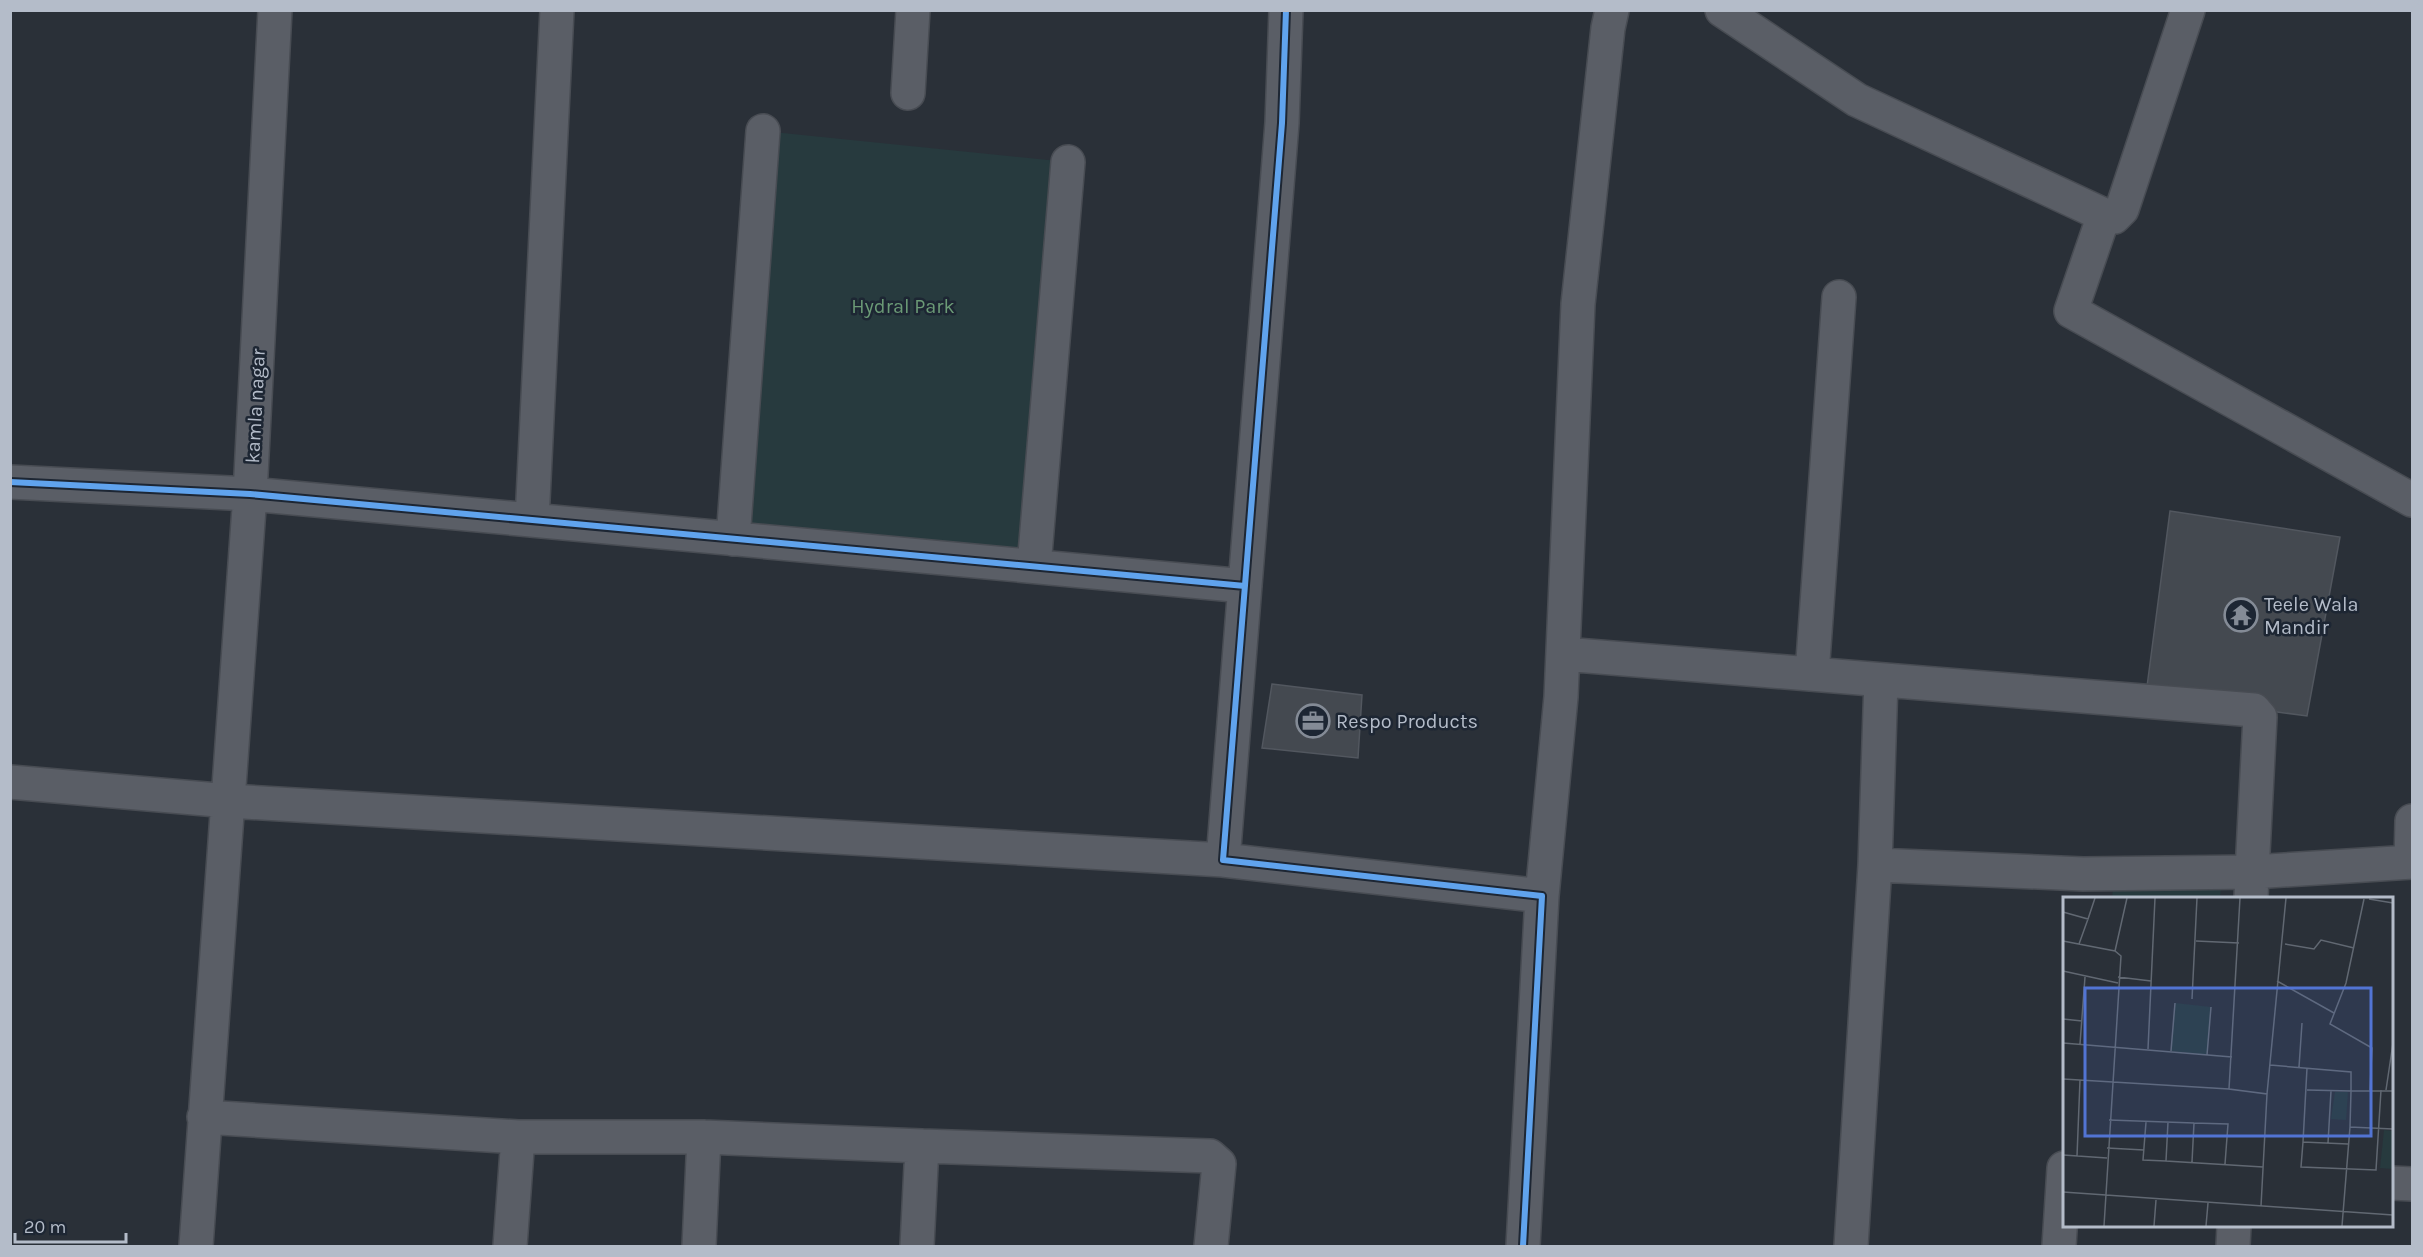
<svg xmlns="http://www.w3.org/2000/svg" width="2423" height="1257" font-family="Karla,sans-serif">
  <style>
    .green { fill: #273a3e }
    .building { fill: #444950; stroke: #52575f; stroke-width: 1.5 }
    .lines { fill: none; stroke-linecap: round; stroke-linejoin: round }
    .minor-casing { stroke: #484c53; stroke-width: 36 }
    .minor { stroke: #5a5e66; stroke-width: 33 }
    .cycleway-casing { stroke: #1d2633; stroke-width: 10 }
    .cycleway { stroke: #60a3ed; stroke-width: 6 }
    .labels { text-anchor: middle; stroke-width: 5; stroke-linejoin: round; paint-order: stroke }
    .park-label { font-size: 20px; fill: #6b9a76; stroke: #1d2633 }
    .street-label { font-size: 20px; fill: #b4bcc9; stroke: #1d2633 }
    .poi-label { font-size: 20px; fill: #b4bcc9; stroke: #1d2633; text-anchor: start }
    .inset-road { fill: none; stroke: #616872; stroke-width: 1.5 }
    .view { fill: #5274d3; fill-opacity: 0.15; stroke: #5274d3; stroke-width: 3 }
    .inset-edge { fill: none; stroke: #b4bcc9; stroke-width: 3 }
  </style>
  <rect width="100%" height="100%" fill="#2a3038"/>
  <path class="green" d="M763,131l305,31 -34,404 -301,-27z
    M2114,878l107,8 -1,12h-108z"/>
  <path class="building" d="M2170,511l170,26 -33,179 -161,-22z
    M1272,684l90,11 -4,63 -96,-10z"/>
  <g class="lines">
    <g class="minor-casing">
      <path id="minor" d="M1286,10l-4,113 -59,737 319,36 -19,350
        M1722,10l135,90 247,115 10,2 8,-8 66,-199
        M908,93l5,-83
        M2104,215l-33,96 341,189
        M10,482l240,12 995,92
        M532,520l25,-510
        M733,539l30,-408
        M1034,566l34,-404
        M1563,654l691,56 6,7 -8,155 160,-10
        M1812,674l27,-377
        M10,782l219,19 994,59
        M2411,862l1,-41
        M1875,865l208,9 169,-2 -1,26
        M1542,896l19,-199 17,-393 30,-276 4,-18
        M204,1117l314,20h186l218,9
        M2392,1183l20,1
        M196,1246l54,-752 25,-484
        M510,1246l8,-109
        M699,1246l5,-109
        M917,1246l5,-100 288,10 9,8 -8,82
        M1851,1246l24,-381 6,-185
        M2059,1246l5,-78
        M2233,1246l1,-20"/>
    </g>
    <use href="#minor" class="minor"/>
    <g class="cycleway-casing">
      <path id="cycleway" d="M1286,10l-4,113 -59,737 319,36 -19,350
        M10,482l240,12 995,92"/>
    </g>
    <use href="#cycleway" class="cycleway"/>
  </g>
  <defs>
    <g id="temple-ring" transform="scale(1.725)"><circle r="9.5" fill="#1d2633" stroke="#848b96" stroke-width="1.5"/><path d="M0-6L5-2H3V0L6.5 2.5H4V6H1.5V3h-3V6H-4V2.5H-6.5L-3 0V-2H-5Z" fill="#848b96"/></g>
    <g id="office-ring" transform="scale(1.725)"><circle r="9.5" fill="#1d2633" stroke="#848b96" stroke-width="1.5"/><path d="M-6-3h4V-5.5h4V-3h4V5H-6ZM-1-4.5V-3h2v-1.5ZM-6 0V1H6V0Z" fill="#848b96"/></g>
  </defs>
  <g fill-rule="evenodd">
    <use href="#temple-ring" x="2241" y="615"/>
    <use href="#office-ring" x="1313" y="721"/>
  </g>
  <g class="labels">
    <g class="park-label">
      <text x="903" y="313">Hydral Park</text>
    </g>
    <g class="street-label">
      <text transform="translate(255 406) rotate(-87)" y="7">kamla nagar</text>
    </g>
    <g class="poi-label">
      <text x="2264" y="611">Teele Wala<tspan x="2264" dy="23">Mandir</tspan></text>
      <text x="1336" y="728">Respo Products</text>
    </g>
  </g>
  <g transform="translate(2063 897)">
    <rect width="330" height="330" fill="#2a3038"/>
    <path d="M112,106l36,4 -4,48 -36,-4zM272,195h13l-2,28 -15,-1zM321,233l9,1v38l-13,-1z" fill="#273a3e"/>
    <path class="inset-road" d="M177,1l-11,191 38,5 -6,112M301,2l-18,84 -16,41 42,24 -2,42M306,2l24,4M0,15l25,7 7,-21M0,44l52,10 6,5 -17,270M133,44l43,2M16,47l9,-25M222,47l29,5 7,-9 33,8M52,54l12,-53M0,74l55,12M55,80l33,4M214,84l57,32M129,102l5,-101M0,122l19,2M0,146l169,14M17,147l5,-67M85,152l7,-151M108,154l4,-48M144,158l4,-48M207,168l81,7v19h42M236,170l3,-44M0,182l166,10M244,193l44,1 -1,36M323,193l7,-47M204,197l19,-196M46,223l85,3M83,225l-3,38 23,1M105,225l-2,39 97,6M240,245l4,-74M265,246l3,-52M285,247l-45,-2 -2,25 75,3 5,-80M44,251l37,2M0,258l44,3M14,259l3,-76M129,265l2,-39 34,1 -3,40M0,295l330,23M91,329l2,-26M143,329l2,-23M279,329l8,-99 43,2"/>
    <path class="view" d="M22,91h286v148h-286z"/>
    <rect width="330" height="330" class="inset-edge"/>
  </g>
  <rect width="2423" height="1257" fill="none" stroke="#b4bcc9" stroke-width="24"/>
  <path d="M15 1233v9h111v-9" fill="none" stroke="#b4bcc9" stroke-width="3"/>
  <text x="24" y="1233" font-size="18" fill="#b4bcc9" stroke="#1d2633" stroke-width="4.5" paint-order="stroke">20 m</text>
</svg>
